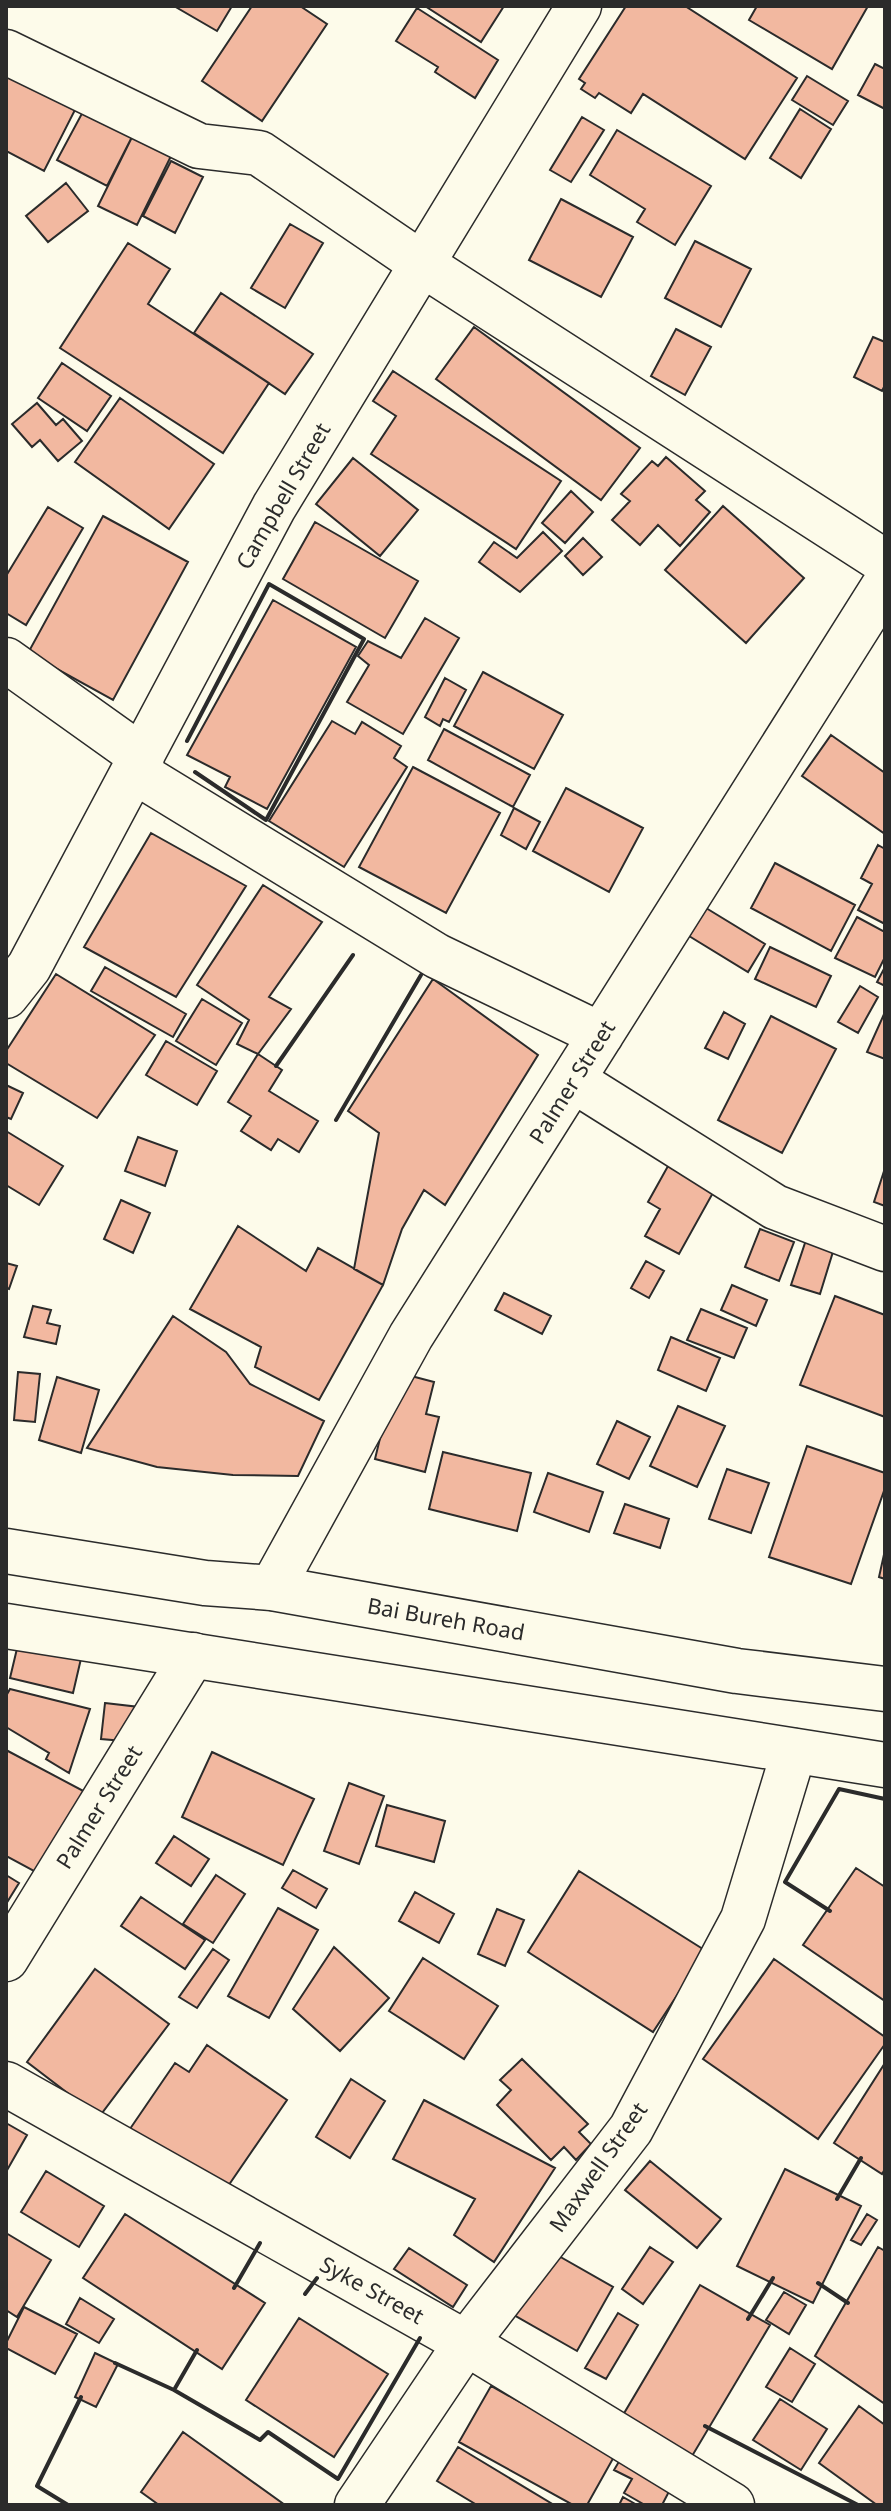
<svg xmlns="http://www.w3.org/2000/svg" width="891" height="2511" font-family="'Noto Sans',sans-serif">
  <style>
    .building { fill: #f2b8a0; stroke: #2b2b2b; stroke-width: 2 }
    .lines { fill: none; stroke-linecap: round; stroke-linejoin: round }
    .minor-casing { stroke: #2b2b2b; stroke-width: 47 }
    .highway-casing { stroke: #2b2b2b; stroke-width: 47 }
    .minor { stroke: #fdfbea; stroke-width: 44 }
    .highway { stroke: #fdfbea; stroke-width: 44 }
    .wall { stroke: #2b2b2b; stroke-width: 4 }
    .labels { text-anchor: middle; stroke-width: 6; stroke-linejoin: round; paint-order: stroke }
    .street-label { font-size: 22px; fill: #2b2b2b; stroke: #fdfbea }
  </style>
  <rect width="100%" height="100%" fill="#fdfbea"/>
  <path class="building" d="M174,6h58l-15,25z
    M252,6h48l27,18 -65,97 -60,-40z
    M425,6h79l-23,36z
    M626,6h59l112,72 -52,81 -102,-65 -12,19 -32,-20 -4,5 -14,-9 4,-6 -6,-4z
    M757,6h111l-36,63 -83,-49z
    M417,8l81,52 -23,38 -40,-26 3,-5 -42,-26z
    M875,64l10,5v40l-27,-14z
    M6,67l72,37 -34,67 -38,-20z
    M807,76l41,25 -15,24 -41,-25z
    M86,106l49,25 -28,55 -50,-26z
    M800,109l31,20 -30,49 -31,-20z
    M582,117l22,13 -33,52 -21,-12z
    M617,130l94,56 -36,59 -38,-23 8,-13 -55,-34z
    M135,131l39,19 -37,75 -39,-19z
    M171,161l32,16 -28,56 -32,-17z
    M66,183l22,28 -40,31 -22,-26z
    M561,199l72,38 -32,60 -72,-37z
    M290,224l33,19 -38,65 -34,-20z
    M695,241l56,28 -30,58 -56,-29z
    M128,243l42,26 -22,35 121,79 -46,70 -163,-105z
    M221,293l92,61 -28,40 -91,-61z
    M474,327l166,121 -39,52 -165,-121z
    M676,329l35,18 -26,48 -34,-19z
    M873,337l12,5v43l-3,6 -28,-14z
    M62,363l49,33 -24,35 -49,-33z
    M393,371l168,110 -45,68 -145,-95 25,-38 -23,-15z
    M120,398l94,66 -45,65 -94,-67z
    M37,403l19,22 7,-6 19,22 -24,20 -18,-21 -8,7 -20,-23z
    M666,457l39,34 -9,9 14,12 -30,34 -22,-21 -18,20 -28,-25 18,-19 -9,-7 31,-33 6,5z
    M353,458l65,52 -38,46 -64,-52z
    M571,491l22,21 -28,31 -23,-20z
    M723,506l81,72 -58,65 -81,-73z
    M48,507l35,21 -57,97 -20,-12v-37z
    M103,516l85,46 -75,138 -85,-47z
    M315,522l103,59 -33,57 -102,-59z
    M543,532l19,19 -42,41 -41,-30 15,-20 23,16z
    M583,538l19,19 -19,18 -18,-19z
    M273,600l83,47 -89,162 -42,-22 5,-10 -43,-22z
    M425,618l34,20 -56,96 -56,-32 22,-37 -11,-9 10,-15 33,17z
    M483,672l80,43 -29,54 -80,-43z
    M445,678l21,12 -17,32 -6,-3 -3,7 -15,-9z
    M332,721l23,13 7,-12 39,24 -7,12 13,9 -63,100 -75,-46z
    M444,729l86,46 -17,32 -85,-47z
    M831,735l54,38v61l-83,-58z
    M413,767l87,46 -54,100 -87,-46z
    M566,788l77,40 -34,64 -76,-41z
    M514,808l26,14 -14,27 -25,-14z
    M151,833l95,53 -70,111 -92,-50z
    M878,845l7,4v75l-27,-14 14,-26 -11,-6z
    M775,863l80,42 -24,46 -80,-43z
    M263,885l59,37 -53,75 22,12 -33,45 -21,-10 12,-24 -52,-35z
    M706,908l59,36 -17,28 -59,-36z
    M857,917l28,15v25l-10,20 -40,-19z
    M770,947l61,29 -15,31 -61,-28z
    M105,967l81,47 -13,23 -82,-46z
    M885,967v19l-8,-4z
    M56,974l99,61 -58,83 -91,-55v-12z
    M433,979l105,76 -93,150 -21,-15 -22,39 -19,56 -29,-16 25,-136 -31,-22z
    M860,986l18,11 -20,36 -20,-11z
    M202,999l40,24 -26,42 -40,-24z
    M724,1012l21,12 -17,35 -23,-11z
    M885,1012v47l-18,-7z
    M771,1016l65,33 -54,104 -64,-33z
    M166,1041l51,30 -20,34 -51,-30z
    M258,1054l24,16 -13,21 49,30 -19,31 -21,-13 -7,11 -30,-19 10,-15 -23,-14z
    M6,1085l17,8 -12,26 -5,-2z
    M6,1131l57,35 -24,39 -33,-20z
    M138,1137l39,14 -12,35 -40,-15z
    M668,1166l46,25 -35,63 -34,-18 15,-27 -12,-7z
    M885,1168v38l-11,-4z
    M121,1200l29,13 -17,40 -29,-14z
    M238,1226l68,45 12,-23 65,37 -64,115 -64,-33 6,-20 -71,-38z
    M760,1229l34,13 -15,39 -34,-14z
    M808,1234l28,8 -16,52 -29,-9z
    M646,1261l18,10 -15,27 -18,-10z
    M6,1263l11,3 -8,23 -3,-1z
    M732,1285l35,15 -11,26 -35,-16z
    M504,1293l47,23 -9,18 -47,-24z
    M835,1296l50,19v102l-85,-32z
    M33,1306l18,4 -4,13 13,3 -4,18 -32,-7z
    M701,1309l46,19 -13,30 -47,-18z
    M173,1316l53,36 24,32 74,37 -26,55 -65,-1 -76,-8 -70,-19z
    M671,1337l49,21 -14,33 -48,-21z
    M18,1372l22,2 -5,48 -21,-2z
    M396,1372l38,10 -8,32 13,3 -14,55 -50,-13z
    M57,1377l42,13 -18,63 -42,-13z
    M678,1406l47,20 -28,61 -47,-21z
    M617,1421l33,16 -21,42 -32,-15z
    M807,1446l78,27v15l-34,96 -82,-27z
    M443,1452l88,21 -14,58 -88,-22z
    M727,1469l42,14 -18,50 -42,-14z
    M548,1473l55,19 -14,40 -55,-20z
    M625,1504l44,15 -9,29 -46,-15z
    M885,1550v29l-6,-2z
    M20,1636l63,14 -10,43 -63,-15z
    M10,1689l80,20 -21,64 -23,-14 3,-6 -43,-26v-31z
    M105,1703l34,4 -4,35 -34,-3z
    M6,1750l83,44 -44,83 -39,-21z
    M212,1752l102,47 -31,66 -101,-48z
    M349,1783l35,13 -25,68 -35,-13z
    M387,1805l58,16 -11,41 -58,-16z
    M174,1836l35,23 -18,27 -35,-23z
    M856,1868l29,19v114l-82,-56z
    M293,1870l34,19 -11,19 -34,-20z
    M579,1871l127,80 -53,81 -125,-80z
    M6,1875l13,8 -13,21z
    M216,1875l29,19 -32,49 -30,-19z
    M415,1892l39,22 -15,29 -40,-22z
    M141,1897l64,43 -20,29 -64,-43z
    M278,1908l40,22 -49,88 -41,-22z
    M497,1909l27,11 -19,46 -27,-12z
    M334,1947l55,51 -49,53 -47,-42z
    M213,1949l16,11 -32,48 -18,-11z
    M423,1958l75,48 -34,53 -75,-48z
    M774,1959l111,78v7l-67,95 -115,-80z
    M95,1969l74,55 -70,93 -72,-55z
    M207,2045l80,55 -63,92 -103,-50 54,-79 14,9z
    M522,2059l66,65 -9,8 12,12 -15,16 -12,-13 -13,13 -54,-55 14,-15 -11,-10z
    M885,2063v106l-3,5 -48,-31z
    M351,2079l34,22 -35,57 -34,-21z
    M424,2100l131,68 -61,94 -40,-27 21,-36 -82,-40z
    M6,2123l21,12 -21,37z
    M650,2161l71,58 -24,29 -72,-58z
    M785,2169l76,37 -48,97 -76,-37z
    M46,2171l58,35 -25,41 -58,-35z
    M125,2214l140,89 -43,66 -139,-91z
    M867,2214l10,6 -16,25 -10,-5z
    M6,2233l45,27 -34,57 -11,-7z
    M650,2247l23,15 -30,42 -21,-15z
    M878,2247l7,4v153l-70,-48z
    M409,2248l58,37 -14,22 -59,-38z
    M550,2251l63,36 -36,64 -63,-36z
    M700,2285l70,40 -91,153 -69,-41z
    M784,2292l22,13 -17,29 -23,-14z
    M80,2298l34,21 -15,24 -33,-19z
    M24,2307l53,27 -22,40 -49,-26v-5z
    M618,2313l20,12 -32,54 -21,-11z
    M299,2318l89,56 -54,83 -88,-57z
    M790,2348l25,16 -23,38 -26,-15z
    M95,2353l23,11 -22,43 -21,-10z
    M491,2386l124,69 -28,50h-14l-114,-63z
    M780,2399l47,30 -26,41 -48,-30z
    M859,2406l26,19v80h-8l-58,-42z
    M183,2432l102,73h-126l-18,-13z
    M458,2447l96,58h-77l-40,-24z
    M624,2453l51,27 -13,25h-17l-21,-12 8,-14 -18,-9z
    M623,2497l14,8h-18z"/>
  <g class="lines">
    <g class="minor-casing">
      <path id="minor" d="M6,52l193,94 60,7 163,111 463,298
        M6,660l136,97
        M134,771l303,185 164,79
        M6,996l23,-29 245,-460 305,-501
        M573,1080l202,127 110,42
        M272,1588l139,-252 474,-752
        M6,1959l187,-304
        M6,2084l460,259 266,162
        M357,2505l109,-162 165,-214 112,-210 51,-168"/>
    </g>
    <g class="highway-casing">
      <path id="highway" d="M6,1551l199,32 67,5 465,83 148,18
        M6,1626l879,139"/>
    </g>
    <use href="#minor" class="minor"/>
    <use href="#highway" class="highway"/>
    <path class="wall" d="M187,741l82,-157 95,55 -98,181 -71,-48
      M276,1066l77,-111
      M336,1120l85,-145
      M830,1911l-45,-29 54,-93 46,10
      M837,2199l24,-41
      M818,2283l30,20
      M234,2288l26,-45
      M305,2294l12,-16
      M748,2319l25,-41
      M197,2350l-23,40 86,50 8,-8 70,47 82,-141
      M115,2363l59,27
      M705,2426l153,79
      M68,2505l-31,-19 44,-89"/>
  </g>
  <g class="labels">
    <g class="street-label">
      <text transform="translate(283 496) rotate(-60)" y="8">Campbell Street</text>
      <text transform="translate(572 1082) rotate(-58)" y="8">Palmer Street</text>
      <text transform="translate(446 1619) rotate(10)" y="8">Bai Bureh Road</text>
      <text transform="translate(99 1807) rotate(-58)" y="8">Palmer Street</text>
      <text transform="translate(598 2167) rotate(-55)" y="8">Maxwell Street</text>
      <text transform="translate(372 2290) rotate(29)" y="8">Syke Street</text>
    </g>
  </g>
  <rect width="891" height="2511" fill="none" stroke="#2b2b2b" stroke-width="16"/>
</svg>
